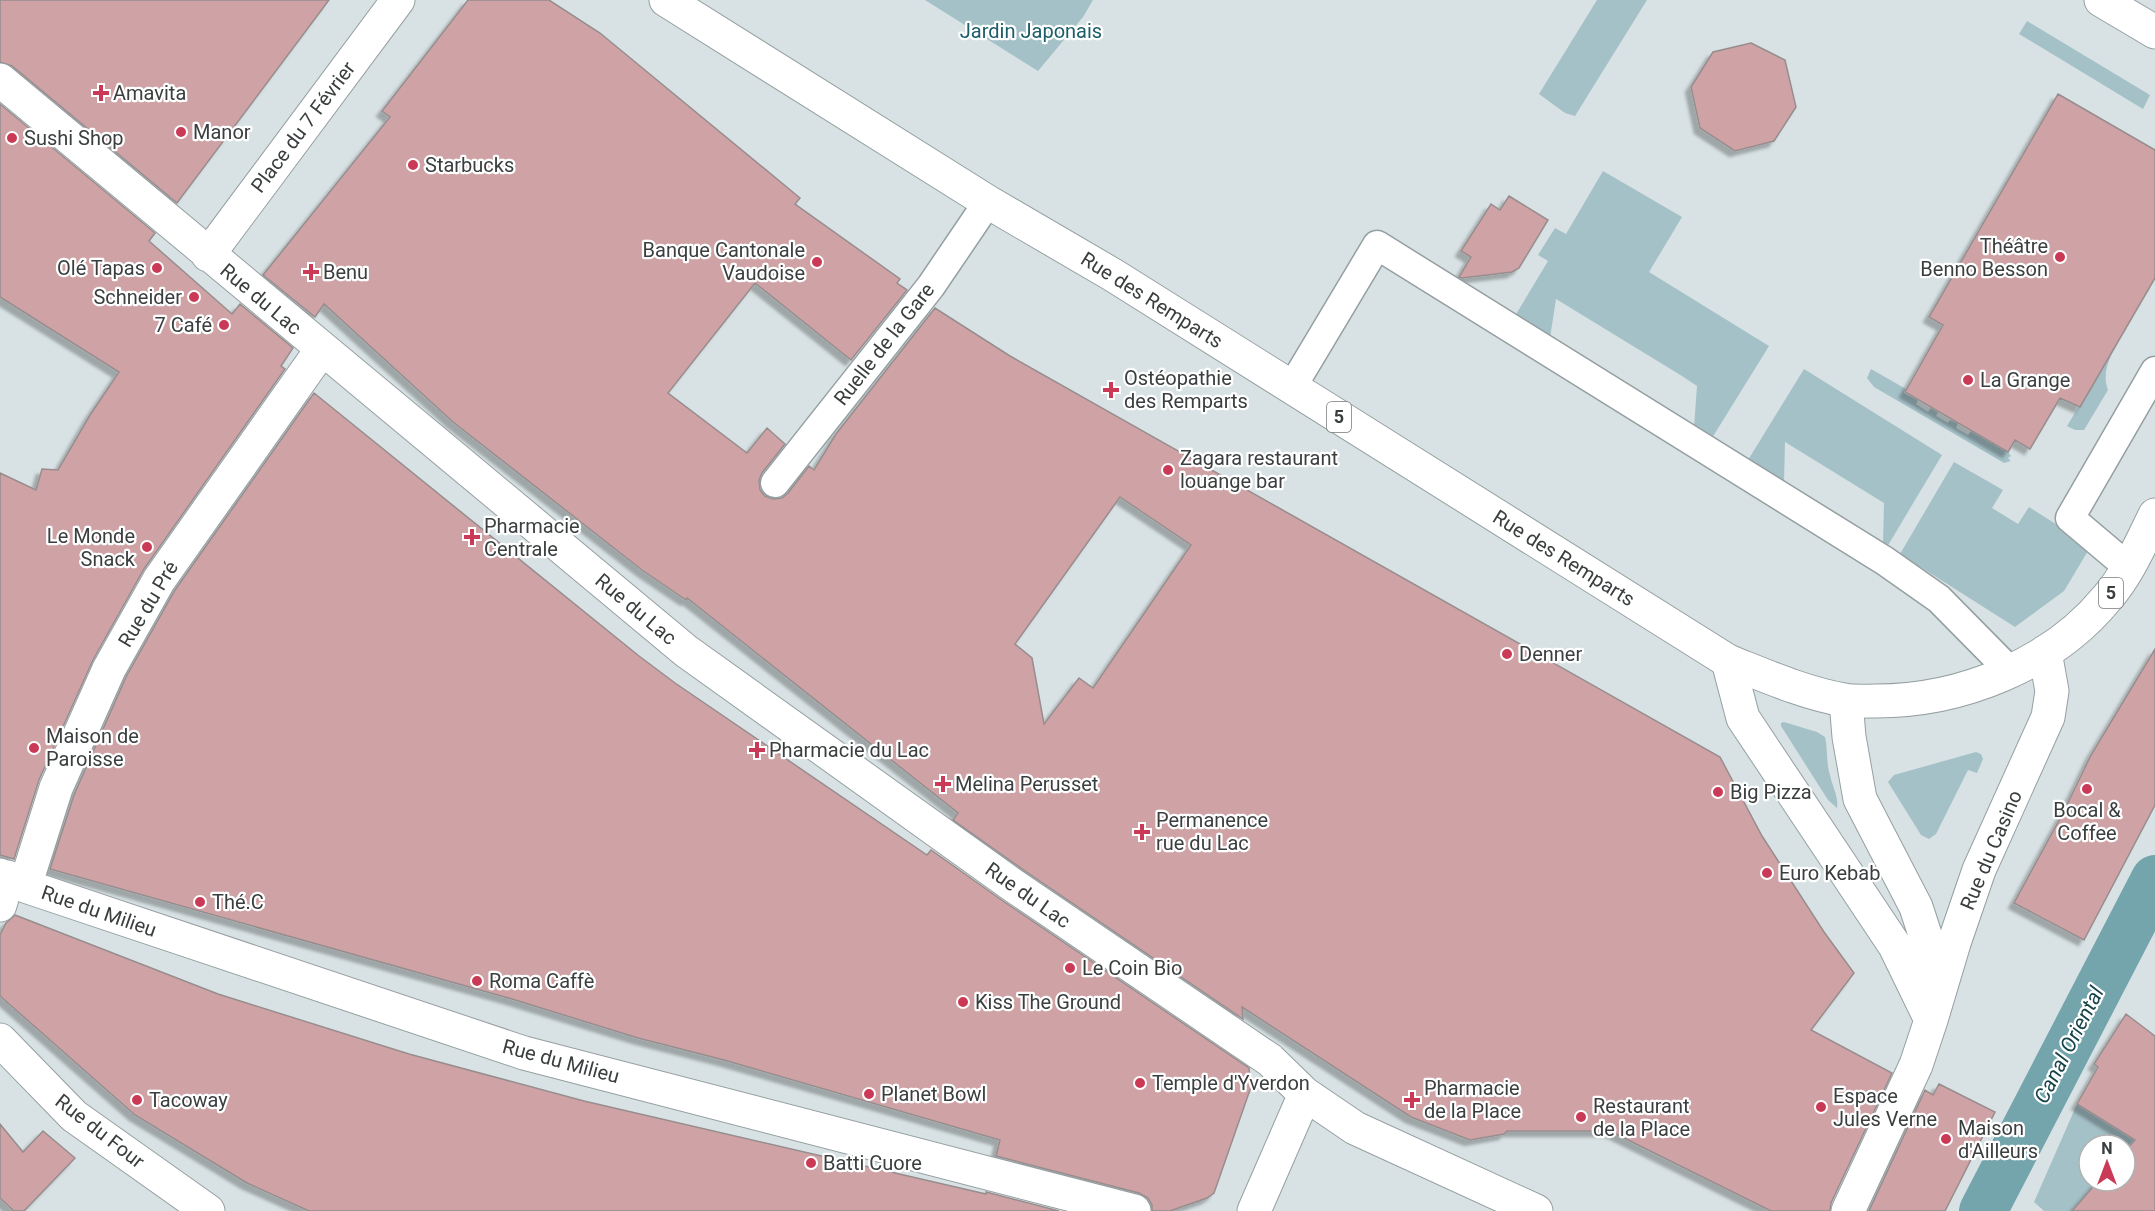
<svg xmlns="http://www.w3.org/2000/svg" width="2155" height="1211" font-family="Roboto,sans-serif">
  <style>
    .green { fill: #a4c1c7 }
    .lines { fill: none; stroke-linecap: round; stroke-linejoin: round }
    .canal { stroke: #74a4ac; stroke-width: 48 }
    .building { fill: #cfa3a5; stroke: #978d8e; stroke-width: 1.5; fill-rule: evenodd; filter: url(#shadow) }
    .lane-casing { stroke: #959fa1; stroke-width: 31 }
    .street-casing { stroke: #959fa1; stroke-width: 35 }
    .primary-casing { stroke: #959fa1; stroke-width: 35 }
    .lane { stroke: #fff; stroke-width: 28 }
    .street { stroke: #fff; stroke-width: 33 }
    .primary { stroke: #fff; stroke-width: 33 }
    .poi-dot { fill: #ca3a56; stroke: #fff; stroke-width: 2 }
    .labels { text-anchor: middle; stroke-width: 4.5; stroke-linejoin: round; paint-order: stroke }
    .shield { fill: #fff; stroke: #757879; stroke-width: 1.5 }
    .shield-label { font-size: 18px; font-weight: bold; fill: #3a3e3f }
    .park-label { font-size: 20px; fill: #1b5d68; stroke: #fff }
    .poi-label { font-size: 20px; fill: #3a3e3f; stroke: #fff; text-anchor: start }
    .street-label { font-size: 20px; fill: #3a3e3f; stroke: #fff }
    .water-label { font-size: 21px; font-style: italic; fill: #16434a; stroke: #fff }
  </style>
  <defs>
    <filter id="shadow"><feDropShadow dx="-5.5" dy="5.5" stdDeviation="1.5" flood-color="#0004"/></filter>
  </defs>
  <rect width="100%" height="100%" fill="#d8e2e4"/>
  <path class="green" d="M925,0h168l-10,17 -45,54z
    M1597,0h50l-72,116 -10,-3 -26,-19z
    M2027,21l123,74 -7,14 -124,-75z
    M1603,171l79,46 -33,55 120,74 -57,92 -18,-11 3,-41 -15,-10 -126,-77 -6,39 -35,-22 33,-55 -10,-6 17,-27 11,6z
    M2123,332c-9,19 -23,37 -15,58l-24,40h-9l-8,-4z
    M1804,369l138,86 -55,92 -4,-3 1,-41 -99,-61 -1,41 -36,-23z
    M1871,369l35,20 -2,4 14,7 -2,4 12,8 3,-4 7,4 -2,4 12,7 2,-3 8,3 -2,5 12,7 3,-4 37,21 3,4 -3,2 3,3 -7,2 -130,-76 -7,-9z
    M1954,462l49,28 -11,18 26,16 11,-17 62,39 -27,45 -49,36 -115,-73z
    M1784,722l33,10 8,5c3,13 1,26 5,38 2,11 9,22 7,33l-9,-8 -47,-74v-3z
    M1976,752l5,2 2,5 -6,14 -9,-3 -32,64 -7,5 -8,-4 -33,-53 6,-7z
    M2077,1104l62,31 -14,16v-6h-36v36h9l-26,30h-28l-10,-9z"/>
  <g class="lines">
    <path class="canal" d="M1983,1211l172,-332"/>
  </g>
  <path class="building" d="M0,0h329l-152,203 -165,-137 -12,-4z
    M468,0h81l51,33 200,165 -5,6 105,75 -3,4 10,7 -56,70 -96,-77 -87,110 79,60 20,-25 18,16 -23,29 -3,7 1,10 5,6 8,3 9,-1 6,-5 21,-27 5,4 22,-36 99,-126 75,48 710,401 42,79 62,96 30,41 -43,57 81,43 -61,130 -1,8h-59l-161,-80h-103l-3,3 -34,6 -59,-23 -169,-110 1,12 -218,-148 -72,-51 5,-7 -271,-215 -1,2 -44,-30 -189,-148 -129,-118 -9,13 -52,-42 127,-158 -8,-6zM1120,497l71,48 -98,143 -14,-10 -35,46 -12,-66 -17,-14z
    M1751,43l34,17 11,47 -22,34 -39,10 -35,-23 -9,-41 22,-35z
    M2058,94l97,56v128l-75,129 -20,-9 -30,51 -15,-9 -7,12 -103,-60 38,-67 -14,-8z
    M0,104l155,129 -6,8 83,73 8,-10 53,44 -12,18 4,3 -141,200 -51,91 -54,120 -25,79 -14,-4v-382l36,17 6,-21 16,1 32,-55 29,-43 -119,-75z
    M1509,196l39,24 -29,48 -7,4 -50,6 -3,-1 12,-20 -10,-6 30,-47 9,6z
    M314,393l325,263 36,27 252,172 4,-5 72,51 246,167 2,19 -37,106 -7,5 -37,13h-18v-6l-4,-7 -9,-5 -143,-37 4,-16 -276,-80 -86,-22 -126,-39 -462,-130 24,-74 52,-118 49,-87z
    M2155,649v156l-71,135 -70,-37 49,-90 28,-58z
    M15,915l203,79 191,60 175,47 402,93v-2l73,19h-750l-62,-28 -112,-68 -135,-119v-61l6,-12z
    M2126,1014l29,22v175h-83l26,-30h27v-30l10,-11 -58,-36 21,-37 -4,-3z
    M1939,1084l56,28 -50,99h-76l56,-121 8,5z
    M0,1124l23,28 20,-21 32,27 -51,53h-10l-14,-13z"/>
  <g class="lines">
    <g class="lane-casing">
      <path id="lane" d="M1292,387l85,-142 508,316 54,38 72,73
        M775,483l156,-197 57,-84
        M2128,567l-58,-49 85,-147"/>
    </g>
    <g class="street-casing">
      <path id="street" d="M2101,0l54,32
        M0,80l686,571 328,235 256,174 35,34 50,34 181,83
        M208,255l190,-255
        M1728,661l15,57 152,228 36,74
        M1846,701l3,36 11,62 56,108 13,40 2,45
        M0,875l25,11 499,167 610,158
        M25,886l31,-98 53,-119 50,-89 163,-231
        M0,905l8,-28
        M0,1040l74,76 134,95
        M1254,1211l51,-117
        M1848,1211l68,-146 15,-45 23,-77 25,-73 69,-153 4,-26 -7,-39"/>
    </g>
    <g class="primary-casing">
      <path id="primary" d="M666,0l322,202 125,73 615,386c38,15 76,32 116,39 10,2 22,1 32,1 85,0 176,-36 231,-103 21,-24 34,-55 48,-83"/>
    </g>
    <use href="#lane" class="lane"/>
    <use href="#street" class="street"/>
    <use href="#primary" class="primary"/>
  </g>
  <g class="poi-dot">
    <path d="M98 84h6v6h6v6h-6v6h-6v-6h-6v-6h6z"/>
    <circle cx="181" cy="132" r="6"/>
    <circle cx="12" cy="138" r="6"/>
    <circle cx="413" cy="165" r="6"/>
    <circle cx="2060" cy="257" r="6"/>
    <circle cx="817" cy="262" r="6"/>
    <circle cx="157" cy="268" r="6"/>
    <path d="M308 263h6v6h6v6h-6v6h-6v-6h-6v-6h6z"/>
    <circle cx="194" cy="297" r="6"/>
    <circle cx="224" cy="325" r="6"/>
    <circle cx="1968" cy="380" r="6"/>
    <path d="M1108 381h6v6h6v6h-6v6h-6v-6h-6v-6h6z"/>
    <circle cx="1168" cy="470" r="6"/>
    <path d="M469 528h6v6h6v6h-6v6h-6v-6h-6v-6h6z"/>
    <circle cx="147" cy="547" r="6"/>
    <circle cx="1507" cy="654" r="6"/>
    <circle cx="34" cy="748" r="6"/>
    <path d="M754 741h6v6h6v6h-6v6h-6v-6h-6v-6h6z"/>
    <path d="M940 775h6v6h6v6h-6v6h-6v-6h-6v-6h6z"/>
    <circle cx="2087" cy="789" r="6"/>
    <circle cx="1718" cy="792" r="6"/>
    <path d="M1139 823h6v6h6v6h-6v6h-6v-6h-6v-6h6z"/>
    <circle cx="1767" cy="873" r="6"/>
    <circle cx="200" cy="902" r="6"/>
    <circle cx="1070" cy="968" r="6"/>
    <circle cx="477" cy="981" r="6"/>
    <circle cx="963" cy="1002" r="6"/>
    <circle cx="1140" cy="1083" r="6"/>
    <circle cx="869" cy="1094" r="6"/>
    <circle cx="137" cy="1100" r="6"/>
    <path d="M1409 1091h6v6h6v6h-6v6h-6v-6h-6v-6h6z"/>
    <circle cx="1821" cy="1107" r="6"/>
    <circle cx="1581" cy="1117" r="6"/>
    <circle cx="1946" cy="1139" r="6"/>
    <circle cx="811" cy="1163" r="6"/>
  </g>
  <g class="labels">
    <g class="shield">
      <rect x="1327" y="402" width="24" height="30" rx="4.5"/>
      <rect x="2099" y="578" width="24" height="30" rx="4.5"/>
    </g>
    <g class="shield-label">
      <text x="1339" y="423">5</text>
      <text x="2111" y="599">5</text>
    </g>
    <g class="park-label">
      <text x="1031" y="38">Jardin Japonais</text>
    </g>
    <g class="poi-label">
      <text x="113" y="100">Amavita</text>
      <text x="193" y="139">Manor</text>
      <text x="24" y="145">Sushi Shop</text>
      <text x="425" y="172">Starbucks</text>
      <text x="2048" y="253" text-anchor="end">Théâtre<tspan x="2048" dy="23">Benno Besson</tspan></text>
      <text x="805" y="257" text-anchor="end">Banque Cantonale<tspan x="805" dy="23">Vaudoise</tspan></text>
      <text x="145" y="275" text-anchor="end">Olé Tapas</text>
      <text x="323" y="279">Benu</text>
      <text x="182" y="304" text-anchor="end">Schneider</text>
      <text x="212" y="332" text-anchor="end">7 Café</text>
      <text x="1124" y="385">Ostéopathie<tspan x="1124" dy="23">des Remparts</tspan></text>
      <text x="1980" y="387">La Grange</text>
      <text x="1180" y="465">Zagara restaurant<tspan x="1180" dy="23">louange bar</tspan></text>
      <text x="484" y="533">Pharmacie<tspan x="484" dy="23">Centrale</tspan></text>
      <text x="135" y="543" text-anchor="end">Le Monde<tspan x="135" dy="23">Snack</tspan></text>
      <text x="1519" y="661">Denner</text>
      <text x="46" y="743">Maison de<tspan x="46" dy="23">Paroisse</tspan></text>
      <text x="769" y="757">Pharmacie du Lac</text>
      <text x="955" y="791">Melina Perusset</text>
      <text x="1730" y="799">Big Pizza</text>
      <text x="2087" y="817" text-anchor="middle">Bocal &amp;<tspan x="2087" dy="23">Coffee</tspan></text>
      <text x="1156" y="827">Permanence<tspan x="1156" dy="23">rue du Lac</tspan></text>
      <text x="1779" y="880">Euro Kebab</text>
      <text x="212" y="909">Thé.C</text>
      <text x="1082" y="975">Le Coin Bio</text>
      <text x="489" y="988">Roma Caffè</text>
      <text x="975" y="1009">Kiss The Ground</text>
      <text x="1152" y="1090">Temple d'Yverdon</text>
      <text x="1424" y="1095">Pharmacie<tspan x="1424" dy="23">de la Place</tspan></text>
      <text x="881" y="1101">Planet Bowl</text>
      <text x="1833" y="1103">Espace<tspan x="1833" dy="23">Jules Verne</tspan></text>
      <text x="149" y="1107">Tacoway</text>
      <text x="1593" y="1113">Restaurant<tspan x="1593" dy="23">de la Place</tspan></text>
      <text x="1958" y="1135">Maison<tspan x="1958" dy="23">d'Ailleurs</tspan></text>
      <text x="823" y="1170">Batti Cuore</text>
    </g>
    <g class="street-label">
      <text transform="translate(303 127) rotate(-53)" y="7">Place du 7 Février</text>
      <text transform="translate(261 299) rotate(40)" y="7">Rue du Lac</text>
      <text transform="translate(1152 300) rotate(32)" y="7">Rue des Remparts</text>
      <text transform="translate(884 344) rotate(-52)" y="7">Ruelle de la Gare</text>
      <text transform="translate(1564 558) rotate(32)" y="7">Rue des Remparts</text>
      <text transform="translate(148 604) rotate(-59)" y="7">Rue du Pré</text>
      <text transform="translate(636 609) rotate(40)" y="7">Rue du Lac</text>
      <text transform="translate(1991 850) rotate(-67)" y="7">Rue du Casino</text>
      <text transform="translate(1028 895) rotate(35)" y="7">Rue du Lac</text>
      <text transform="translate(99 911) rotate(19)" y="7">Rue du Milieu</text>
      <text transform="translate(561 1061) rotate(15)" y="7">Rue du Milieu</text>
      <text transform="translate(100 1131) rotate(38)" y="7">Rue du Four</text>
    </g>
    <g class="water-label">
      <text transform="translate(2069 1045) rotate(-63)" y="7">Canal Oriental</text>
    </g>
  </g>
  <g transform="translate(2107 1163)"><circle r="28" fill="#ffffff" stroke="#b0b2b2" stroke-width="1.5"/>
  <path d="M0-4.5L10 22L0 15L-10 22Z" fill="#ca3a56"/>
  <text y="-9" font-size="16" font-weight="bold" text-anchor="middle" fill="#3a3e3f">N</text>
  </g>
</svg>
